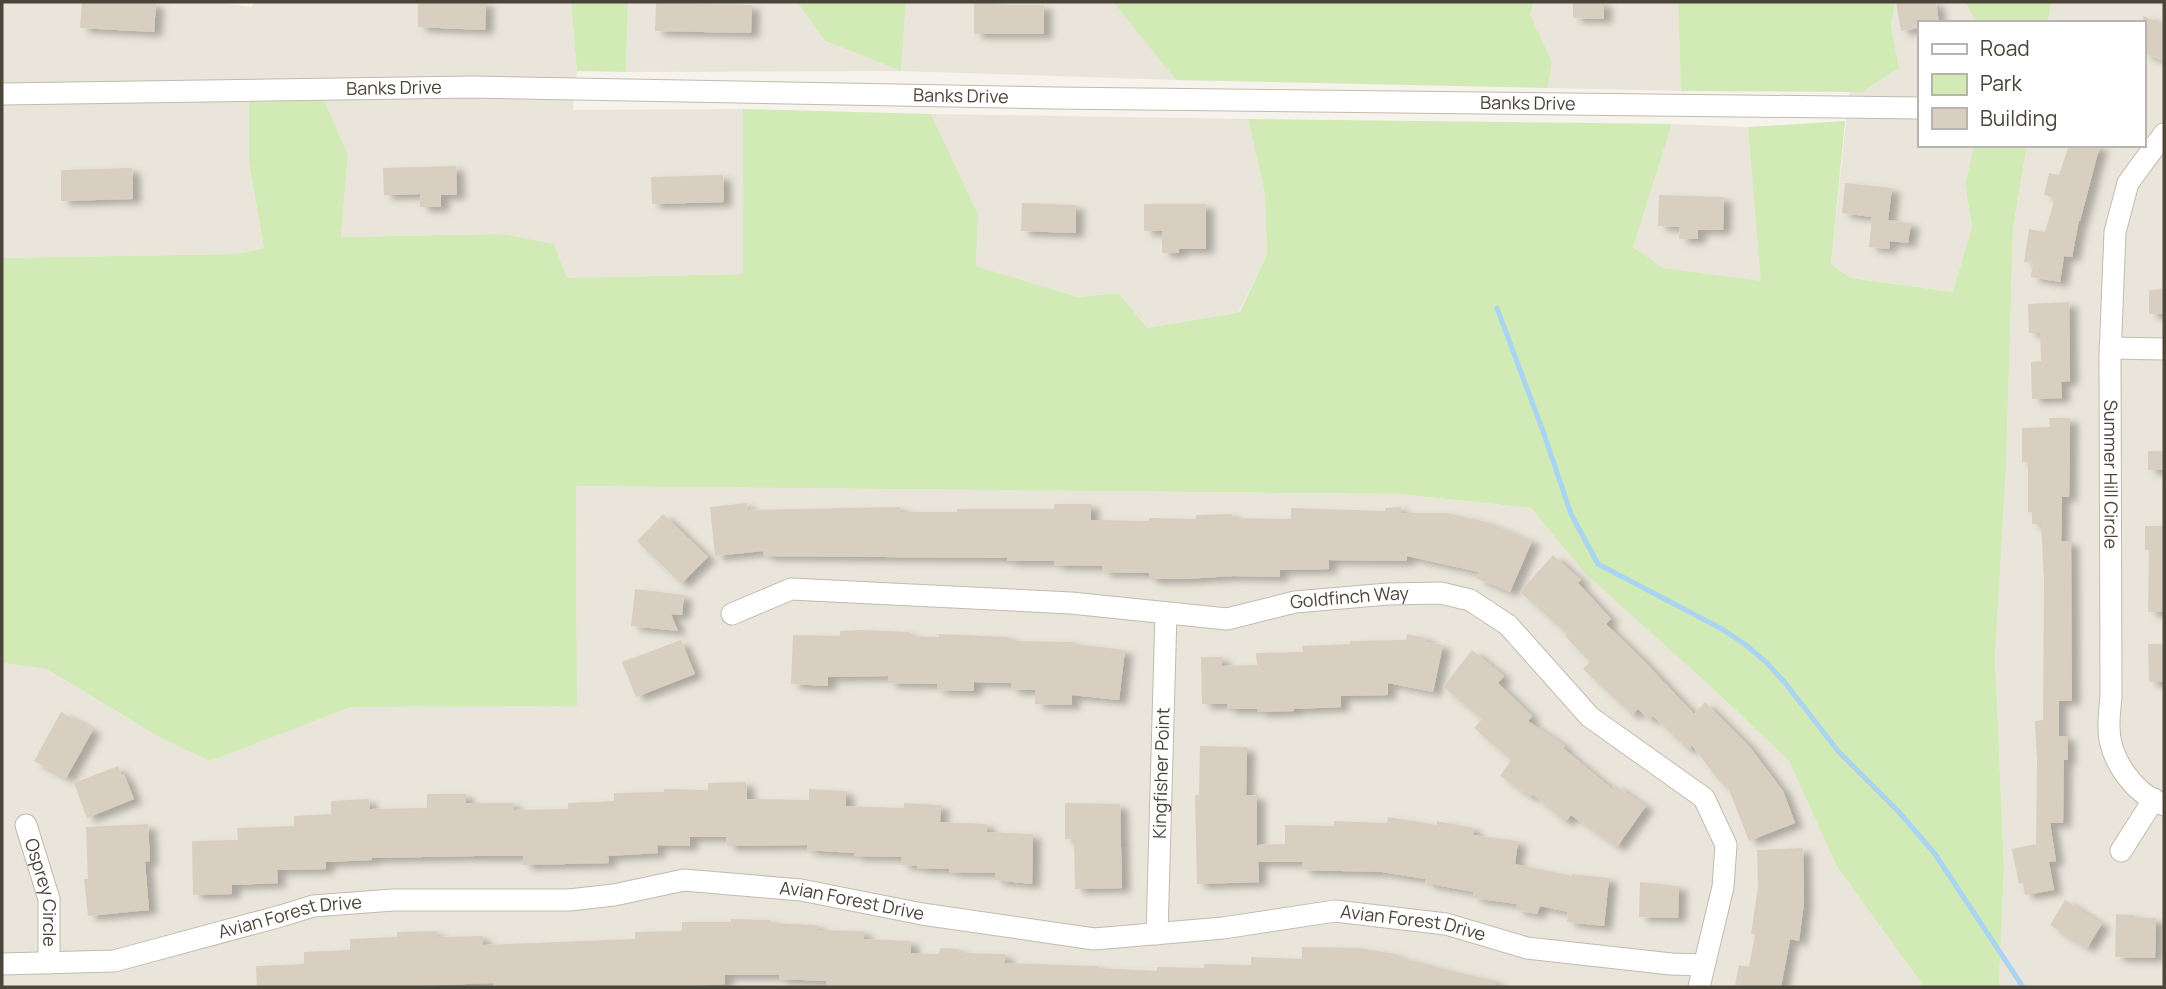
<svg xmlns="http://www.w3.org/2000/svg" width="2166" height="989" font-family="Manrope,sans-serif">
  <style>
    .residential { fill: #eae5da }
    .green { fill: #d2eab5 }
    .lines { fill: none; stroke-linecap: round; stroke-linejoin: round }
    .stream { stroke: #a9d4f2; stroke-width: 5 }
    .building { fill: #d8cfc1; filter: url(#shadow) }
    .minor-casing { stroke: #c2bbae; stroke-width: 23 }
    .minor { stroke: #fff; stroke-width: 21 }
    .labels { text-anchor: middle; stroke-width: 5; stroke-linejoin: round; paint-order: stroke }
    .street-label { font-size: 18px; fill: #4b4439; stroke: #fff }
  </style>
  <defs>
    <filter id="shadow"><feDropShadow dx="8" dy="4.5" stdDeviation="3.5" flood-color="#0004"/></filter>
  </defs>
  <rect width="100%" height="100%" fill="#f6f3ec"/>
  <path class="residential" d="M2,2h217l32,5 4,-5h316l6,69 -4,39 170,-1v165l-176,4 -66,-44 -160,3 7,-82 -24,-55 -75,2v61l15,85 -27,6 -235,4z
    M628,2h169l28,39 76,30 5,-69h207l63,78 -275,-9 -275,1z
    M1534,2h144l3,89 -133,-3 4,-26 -22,-48z
    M1895,2h70l12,21h-58v122h55l-9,40 7,42 -18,65 -103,-14 -20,-14 18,-172h13l37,-24 -8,-42z
    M2051,2h113v985h-163l-2,-4 5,-115 -9,-211 11,-189 7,-239 14,-84h116v-122h-95z
    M931,114l317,5 17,75 2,60 -28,58 -92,16 -28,-35 -41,4 -102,-31 2,-52z
    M1672,124l76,3 14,155 -100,-14 -29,-21z
    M576,486l824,8 131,14 56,66 133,121 69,66 47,104 88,122h-1922v-324l45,6 112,68 51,24 141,-54 226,-1z"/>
  <path class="green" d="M571,2h57l-2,70 -49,-1z
    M797,2h109l-5,69 -76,-30z
    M1113,2h421l-4,12 22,48 -4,26 -372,-8z
    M1678,2h217l-4,24 8,42 -37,24 -181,-1z
    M1965,2h86l-3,21h-71z
    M324,100l24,55 -7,82 160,-3 53,10 13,34 176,-4v-165l188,5 47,100 -2,52 102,31 41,-4 28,35 93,-16 27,-58 -2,-60 -17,-75 424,5 -39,123 30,21 98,13 -13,-154 97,-6 -14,143 20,14 102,14 19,-65 -7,-42 9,-40h53l-14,84 -7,239 -11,189 9,211 -5,115 2,4h-77l-88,-122 -47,-104 -69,-66 -134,-121 -55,-66 -131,-14 -824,-8 1,220 -226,1 -141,54 -51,-24 -112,-68 -45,-6v-405l235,-4 27,-6 -15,-85v-61z"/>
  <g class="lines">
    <path class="stream" d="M1497,308l47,126 27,80 27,50 124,65 24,16 21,18 19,21 52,67 60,60 37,43 88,133"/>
  </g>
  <path class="building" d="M82,2l74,1 -2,29 -74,-4z
    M418,2h68l-1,28 -67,-3z
    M974,2h21v3h49v29h-70z
    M1573,2h31v17l-31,-1z
    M1896,2h40l3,21h-20v5l-18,3z
    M656,3l96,2 -1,28 -96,-2z
    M2143,16l21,8v37l-21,-8z
    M2069,145h31l-20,76 -1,-1 -7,37 -8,-1 -4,26 -29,-5 2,-14 -9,-1 5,-33 16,3 10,-34 -11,-3 5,-22 10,2z
    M456,166l1,29h-16v12h-21v-13l-36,1 -1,-27z
    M132,168l1,31 -72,2v-31z
    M723,175l1,27 -72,2 -1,-27z
    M1845,183l47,5 -4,32 23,3 -3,20 -18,-2 -1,8 -20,-2 3,-30 -30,-4z
    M1659,195l65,2 -1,33h-25v9h-19l1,-12 -22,-1z
    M1022,203l54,2v28l-55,-2z
    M1144,204h62v45h-27v4h-17v-22h-18z
    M2164,289v25h-15v-24z
    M2069,302l1,79 -9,1 1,16 -30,1 -1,-37 10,-1 -1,-28h-11l-1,-29z
    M2049,418h21l-1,79h-7l-1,44h10l1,160h-13v35h8l1,24h-4l-1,63h-13l6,38 -7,1 5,28 -29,5 -2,-12 -4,1 -7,-35 24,-5 1,-83 -2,-40 8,-1 1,-140 -3,-56h-9v-12h-4v-50h-6v-34l28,-1z
    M2148,451h16v19h-16z
    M747,503l1,7 152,-3v5h57v-3h97v-5h37v16l58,1v-3l47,1v-4l36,-1v4l59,1v-11l94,3v-3l16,-1v6h46l39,9 46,19 -22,51 -34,-14 3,-6 -72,-16v5l-78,-1v9l-49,1v7l-47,-1 -48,3h-36v-6l-47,-1v-6l-48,-1v-4h-47v-3l-243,-2 -1,-5 -48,5 -5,-49z
    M663,514l45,43 -27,27 -44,-43z
    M2145,526h19v86h-16l1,-62h-4z
    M1553,555l28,25 -3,3 33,36 -5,5 37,36 51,54 11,-12 44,44 34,45 12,32 -46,18 -23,-59 -4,3 -30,-40 -4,5 -35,-34 -4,4 -11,-11 -6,6 -49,-46 7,-7 -25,-26 2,-2 -47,-42z
    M635,589l49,6 -2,20 -11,-1 7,17 -47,-5z
    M862,630l47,2v4l30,1v-3l70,3v4l65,1v2l51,6 -6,50 -47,-5v10l-37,-1v-14h-24v-7l-37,-1v9l-37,-1v-6l-49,-1v-7l-60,1v9l-37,-2 2,-49 47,1v-5z
    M1407,634l20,4 -1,4 17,3 -10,47 -45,-9v12l-47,1v11l-47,2v2l-36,1 -1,-3h-30v-5h-25l-1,-47h21v9l35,-1 -1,-12 47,-1 -1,-6 48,-2v-3l56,-1z
    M681,640l14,34 -59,23 -14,-35z
    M2148,644h16v38h-15z
    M1472,650l32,26 -6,7 34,33 -4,5 37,25 -2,2 49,41 3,-4 31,21 -29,41 -46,-32 -6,7 -33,-28 -2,3 -30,-21 11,-16 -37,-32 8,-9 -39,-32z
    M61,712l32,18 -27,48 -32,-17z
    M1200,746l47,1 -1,48h11v50l28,-1v-19l49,1v-5l53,2 1,-6 49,8v-4l37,7 -1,7 45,6 -3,23 57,12v-2l37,4 -5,48 -37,-4 1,-10 -28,-6 -3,8 -21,-4 1,-6 -44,-6 1,-6 -49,-9 1,-4 -44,-7 -80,-2v-8h-44l1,20 -62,2 -2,-89h4z
    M118,766l3,9 3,-1 10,25 -47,19 -13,-35z
    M746,782l1,17 62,1v-11l37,2v15l58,2v-5l37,2 -1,17 47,2v8l46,2 -1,50 -37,-4v-7l-46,-1v-3l-32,-1 1,-2 -17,-1 1,-8 -48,-1v-3l-47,-3v-5l-80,1 -1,-9h-36v9l-33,-1 1,8 -50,3 1,7 -86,2v-9h-48l-103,2v2l-46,2v7l-49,1 1,13 -46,2v9l-39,1 -1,-54 46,-1 -1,-12 57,-2v-10l37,-2v-13l38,-2 1,10 57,-1v-14h39v9h48v7l54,-1v-6l46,-2v-8l50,-1v-3l44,1v-7z
    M1065,803l55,1 2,84 -47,1 -1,-49 -9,-1z
    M148,824l2,37 -5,1 4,48 -61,6 -4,-37h4l-2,-52z
    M1803,848l1,55 -5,38 -9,-2 -9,48 -46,-2 4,-20 10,2 6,-33h-4l7,-47 -1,-37z
    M1640,882l39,4 -1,32 -39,-1z
    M2065,900l37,24 -15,24 -37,-23z
    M2116,914l19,1v3h21l-1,40 -40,-1z
    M731,919l40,1v3l47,2v5l46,1v8l47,2v12l28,1 1,-6 18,1v4l47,1v9l93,3v2l59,3v-4l47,1v-4l47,1v-8l51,2v-12l58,1 36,6v2l52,14 48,11v6h-622l-48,-1v-5l-47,-2v-4h-54v9l-49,3h-183v-4l-107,4h-129l-1,-21 48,-2v-12l46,-2v-11l47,-2v-5l40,-1v6l46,-1v9l152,-6v-7l47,-1v-9h49z"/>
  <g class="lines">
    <g class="minor-casing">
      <g id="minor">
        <path id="s1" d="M2,94l471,-7 581,11 865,10"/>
        <path id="s2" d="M2164,134l-36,49 -13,49 -5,125 1,340c-1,9 -2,19 -2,28 -1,33 24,68 55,80"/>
        <path d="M2110,348l54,1"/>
        <path id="s3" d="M732,614l59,-25 280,14 156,16 68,-17 93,-8 53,-1 29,7 38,25 82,92 114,81 22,47 -3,42 -24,100"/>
        <path id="s4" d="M26,825l23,74v64"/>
        <path d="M2121,851l33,-52"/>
        <path id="s5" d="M1157,934l9,-321"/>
        <path id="s6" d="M2,964l112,-3 167,-45 32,-10 80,-6h176l45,-5 70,-15 117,10 121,24 172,25 129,-11 112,-17 111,13 81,24 144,16 32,1"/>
      </g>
    </g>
    <use href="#minor" class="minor"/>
  </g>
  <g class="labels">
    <g class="street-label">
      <text dy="6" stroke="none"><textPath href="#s1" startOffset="392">Banks Drive</textPath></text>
      <text dy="6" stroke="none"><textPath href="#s1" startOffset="959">Banks Drive</textPath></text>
      <text dy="6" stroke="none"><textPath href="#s1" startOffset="1526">Banks Drive</textPath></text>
      <text dy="6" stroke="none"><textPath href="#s2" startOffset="354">Summer Hill Circle</textPath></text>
      <text dy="6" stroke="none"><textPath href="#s3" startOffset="626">Goldfinch Way</textPath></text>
      <text dy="6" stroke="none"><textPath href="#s5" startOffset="161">Kingfisher Point</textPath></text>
      <text dy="6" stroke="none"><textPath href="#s4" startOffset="70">Osprey Circle</textPath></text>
      <text dy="6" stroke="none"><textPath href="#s6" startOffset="861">Avian Forest Drive</textPath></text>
      <text dy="6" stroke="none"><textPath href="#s6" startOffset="294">Avian Forest Drive</textPath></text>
      <text dy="6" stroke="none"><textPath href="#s6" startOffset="1428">Avian Forest Drive</textPath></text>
    </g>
  </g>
  <rect width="2166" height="989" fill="none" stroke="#4b4439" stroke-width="7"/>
  <rect x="1918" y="21" width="228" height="126" fill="#ffffff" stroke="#b7b4b0" stroke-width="2"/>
  <rect x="1932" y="44" width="35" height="10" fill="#ffffff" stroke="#b7b4b0" stroke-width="2"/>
  <text x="1980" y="56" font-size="21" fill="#4b4439">Road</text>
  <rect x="1932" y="74" width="35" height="21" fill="#d2eab5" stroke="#b7b4b0" stroke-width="2"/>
  <text x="1980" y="91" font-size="21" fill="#4b4439">Park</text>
  <rect x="1932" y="108" width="35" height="21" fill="#d8cfc1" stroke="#b7b4b0" stroke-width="2"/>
  <text x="1980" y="126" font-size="21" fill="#4b4439">Building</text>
</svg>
